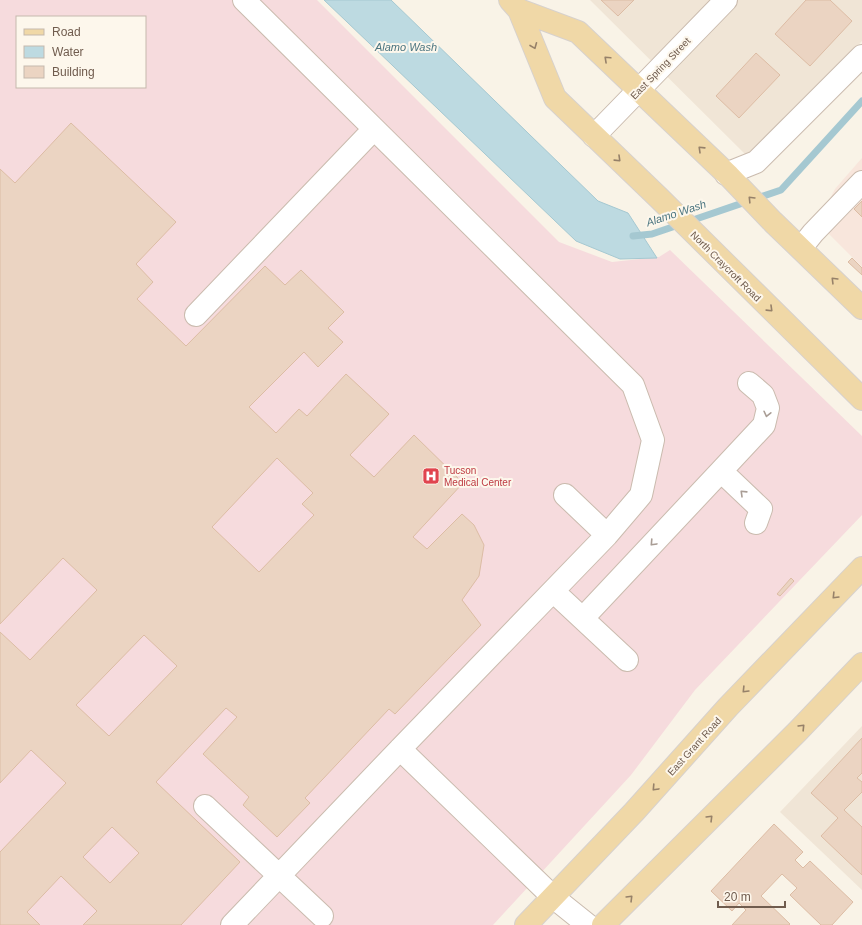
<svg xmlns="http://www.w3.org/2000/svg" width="862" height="925" font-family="Arial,sans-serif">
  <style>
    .residential { fill: #f0e5d6 }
    .commercial { fill: #f8e6dc }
    .medical { fill: #f6dbdd; fill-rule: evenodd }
    .water { fill: #bddae1; stroke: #a5c8d1 }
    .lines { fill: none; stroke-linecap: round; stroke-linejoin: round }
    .stream { stroke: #a5c8d1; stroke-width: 7 }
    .building { fill: #ebd4c2; stroke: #dcbca4; fill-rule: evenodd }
    .minor-casing { stroke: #cabbae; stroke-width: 24 }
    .major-casing { stroke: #d7d1cd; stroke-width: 24 }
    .minor { stroke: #fff; stroke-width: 22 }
    .major { stroke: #f0d8a7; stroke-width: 22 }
    .oneway { stroke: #968169 }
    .oneway2 { stroke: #a99d95 }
    .labels { text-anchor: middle; stroke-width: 4; stroke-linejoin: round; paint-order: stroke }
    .street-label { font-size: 10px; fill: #705c4e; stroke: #fdf7ec }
    .health-label { font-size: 10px; fill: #be3a42; stroke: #fdf7ec; text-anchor: start }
    .water-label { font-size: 11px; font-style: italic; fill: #4b7580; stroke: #fdf7ec }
  </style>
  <rect width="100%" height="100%" fill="#f9f3e7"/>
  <path class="residential" d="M590,0h272v41l-114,116z
    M862,726v164l-82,-78z"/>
  <path class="commercial" d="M862,158v109l-35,-35 -3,-22 11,-21z"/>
  <path class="medical" d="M0,0h317l242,242 53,20 47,-5 11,-7 192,186v79l-167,175 -64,85 -138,150h-493zM17,17h128v70h-128z"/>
  <path class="water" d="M324,0h67l207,201 30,12 29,45 -37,1 -44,-18z"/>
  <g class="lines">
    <path class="stream" d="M633,236l19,-2 129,-44 81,-89"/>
  </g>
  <path class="building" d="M601,0h33l-16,16z
    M806,0h24l22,21 -42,45 -35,-32z
    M756,53l24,22 -41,43 -23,-22z
    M71,123l105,99 -40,42 17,18 -16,17 49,47 79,-80 20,19 16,-15 43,42 -16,16 15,14 -25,25 -14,-15 -55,55 27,26 23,-24 8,7 39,-42 43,40 -39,41 24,22 40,-42 49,48 -50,54 14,12 35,-35 12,11 10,20 -5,31 -17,24 19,25 -86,89 -6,-5 -84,89 5,5 -33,34 -34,-32 6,-8 -46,-43 34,-37 -11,-9 -70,74 84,80 -59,63h-98l14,-14 -36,-35 -34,36 13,13h-40v-73l66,-69 -35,-33 -31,33v-151l30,28 67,-70 -34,-32 -63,66v-455l15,14zM277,458l36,35 -11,11 12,11 -55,57 -47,-45zM144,635l33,31 -68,70 -33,-31zM112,827l27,26 -29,30 -27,-26z
    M862,201v16l-8,-8z
    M852,258l10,10v7l-14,-13z
    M791,578l3,3 -14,15 -3,-2z
    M862,738v35l-5,5 5,4v10l-18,18 18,17v48l-41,-39 17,-18 -27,-25z
    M774,824l29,28 -8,8 8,8 7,-7 43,41 -21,23h-11l-31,-30 7,-7 -15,-14 -21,22 29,28 -1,1h-57l14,-15 -7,-7 -7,8 -21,-20z"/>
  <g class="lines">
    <g class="minor-casing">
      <path id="minor" d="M594,136l132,-136
        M726,174l30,-12 106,-106
        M801,248l12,-15 49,-51
        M196,315l178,-186
        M721,471l43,-46 4,-17 -5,-13 -14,-12
        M565,495l42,40
        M553,591l74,69
        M583,618l138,-147 40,38 -5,14
        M400,749l153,148 35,28
        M205,806l117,110
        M232,925l168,-176 207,-214 34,-40 12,-55 -20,-55 -389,-385"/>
    </g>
    <g class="major-casing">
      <path id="major" d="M510,0l9,10 36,88 104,100 203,201
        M519,10l59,22 151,144 44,46 89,86
        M526,925l108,-113 94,-105 134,-139
        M603,925l194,-193 65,-68"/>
    </g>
    <use href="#minor" class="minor"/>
    <use href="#major" class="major"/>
  </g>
  <defs><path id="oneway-chevron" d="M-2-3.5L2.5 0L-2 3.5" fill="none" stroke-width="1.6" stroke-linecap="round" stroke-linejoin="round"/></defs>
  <g class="oneway">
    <use href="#oneway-chevron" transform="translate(534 46) rotate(68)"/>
    <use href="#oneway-chevron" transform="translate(607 59) rotate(-137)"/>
    <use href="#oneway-chevron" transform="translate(701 149) rotate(-136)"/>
    <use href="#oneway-chevron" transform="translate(618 159) rotate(44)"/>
    <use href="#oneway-chevron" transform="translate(751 199) rotate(-134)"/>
    <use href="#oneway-chevron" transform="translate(834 280) rotate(-135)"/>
    <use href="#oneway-chevron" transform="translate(770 309) rotate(44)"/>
    <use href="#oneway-chevron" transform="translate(835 596) rotate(134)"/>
    <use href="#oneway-chevron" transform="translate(745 690) rotate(134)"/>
    <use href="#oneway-chevron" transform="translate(802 727) rotate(-46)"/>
    <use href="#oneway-chevron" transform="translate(655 788) rotate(133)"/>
    <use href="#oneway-chevron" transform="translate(710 818) rotate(-45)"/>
    <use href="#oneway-chevron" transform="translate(630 898) rotate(-45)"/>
  </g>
  <g class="oneway2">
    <use href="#oneway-chevron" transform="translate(767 414) rotate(103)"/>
    <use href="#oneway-chevron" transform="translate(743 493) rotate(-136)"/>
    <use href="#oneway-chevron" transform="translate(653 543) rotate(133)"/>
  </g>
  <defs>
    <g id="hospital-square" transform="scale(0.9)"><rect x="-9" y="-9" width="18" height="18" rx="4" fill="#e0444e" stroke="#fdf7ec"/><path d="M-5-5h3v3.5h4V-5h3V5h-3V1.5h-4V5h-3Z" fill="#fff"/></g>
  </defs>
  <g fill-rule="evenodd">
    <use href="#hospital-square" x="431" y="476"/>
  </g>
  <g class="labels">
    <g class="street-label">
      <text transform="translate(660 68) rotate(-46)" y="4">East Spring Street</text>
      <text transform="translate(726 266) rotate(45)" y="4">North Craycroft Road</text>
      <text transform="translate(694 746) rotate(-48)" y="4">East Grant Road</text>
    </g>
    <g class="health-label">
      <text x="444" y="474">Tucson<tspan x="444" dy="12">Medical Center</tspan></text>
    </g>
    <g class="water-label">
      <text x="406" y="51">Alamo Wash</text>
      <text transform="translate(676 213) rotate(-18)" y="4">Alamo Wash</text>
    </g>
  </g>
  <rect x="16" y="16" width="130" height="72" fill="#fdf7ec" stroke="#c5b9ad"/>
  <rect x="24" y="29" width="20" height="6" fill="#f0d8a7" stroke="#c5b9ad"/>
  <text x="52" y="36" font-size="12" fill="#705c4e">Road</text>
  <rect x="24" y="46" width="20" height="12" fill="#bddae1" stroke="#c5b9ad"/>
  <text x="52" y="56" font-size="12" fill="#705c4e">Water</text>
  <rect x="24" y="66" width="20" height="12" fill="#ebd4c2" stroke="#c5b9ad"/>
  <text x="52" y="76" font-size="12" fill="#705c4e">Building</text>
  <path d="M718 901v6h67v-6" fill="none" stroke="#705c4e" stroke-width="2"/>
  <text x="724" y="901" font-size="12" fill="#705c4e" stroke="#fdf7ec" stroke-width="3" paint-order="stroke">20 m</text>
</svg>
